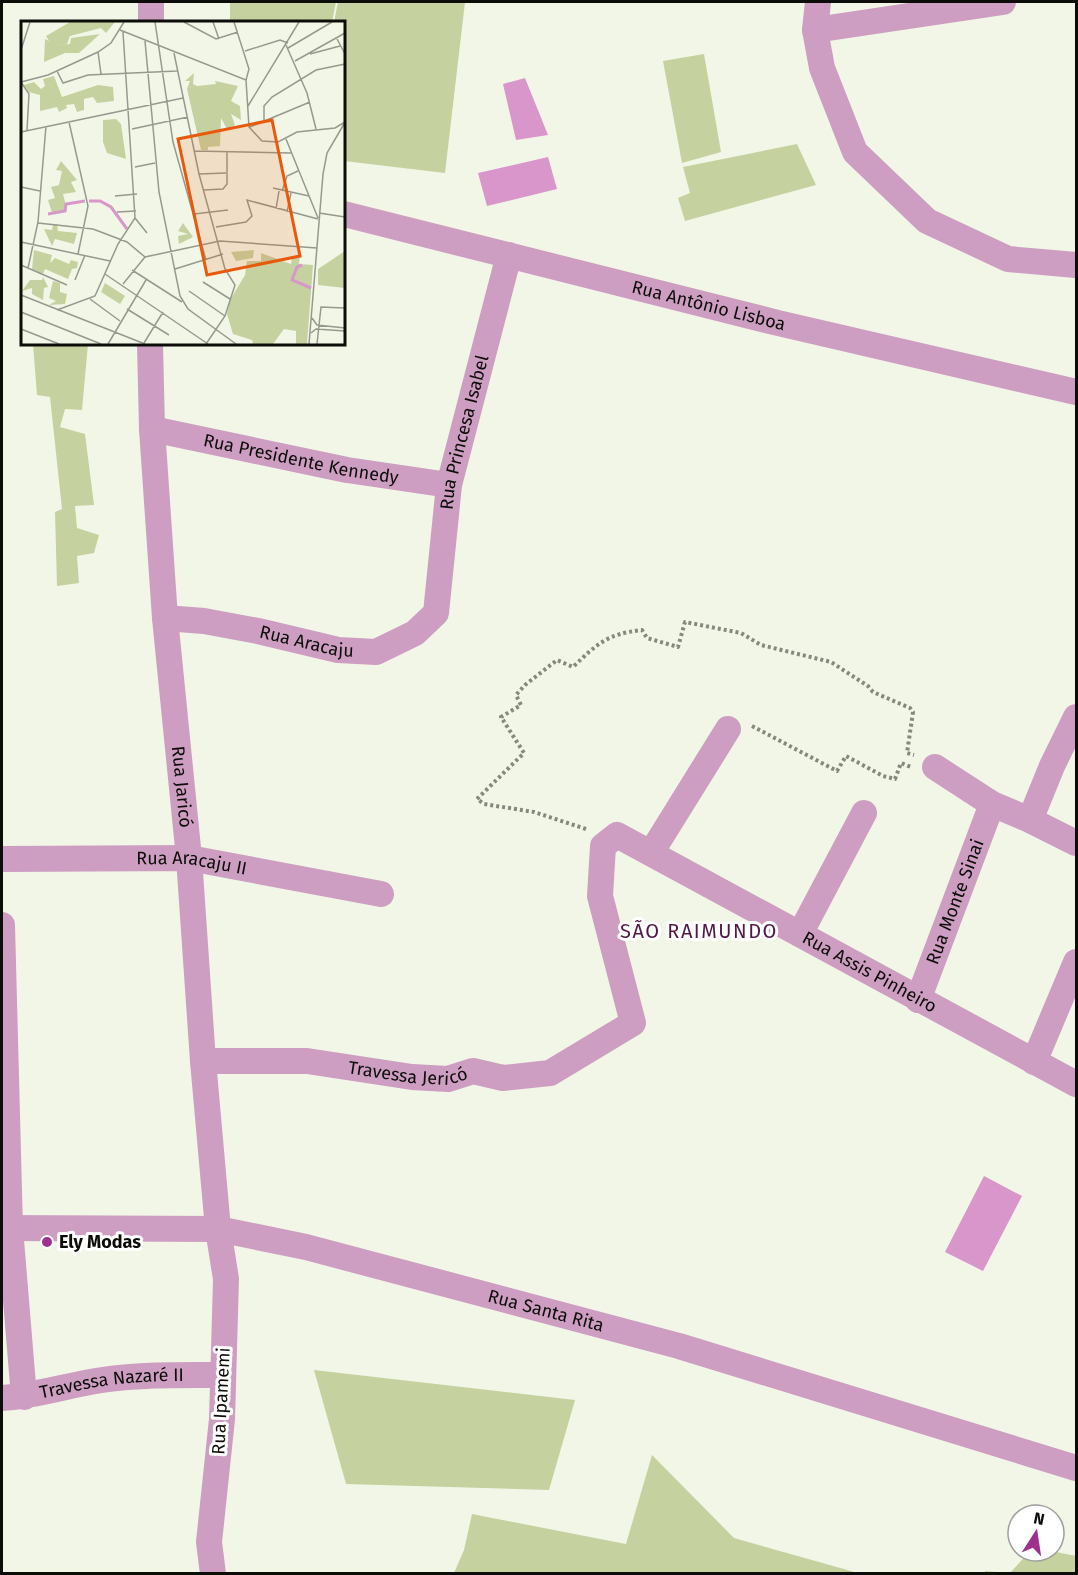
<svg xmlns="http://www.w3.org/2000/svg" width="1078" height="1575" font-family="'Fira Sans',sans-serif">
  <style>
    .green { fill: #c5d29f }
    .water { fill: #d896ca }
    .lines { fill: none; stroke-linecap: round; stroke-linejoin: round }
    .path { stroke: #85887d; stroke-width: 4; stroke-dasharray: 3 3; stroke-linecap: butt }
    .minor { stroke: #cd9ec2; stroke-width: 26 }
    .poi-dot { fill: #9f308f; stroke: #fff; stroke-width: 2 }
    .labels { text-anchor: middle; stroke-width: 6; stroke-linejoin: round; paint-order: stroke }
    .street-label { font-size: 18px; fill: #0c0d08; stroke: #fff }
    .poi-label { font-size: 18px; font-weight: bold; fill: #0c0d08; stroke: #fff; text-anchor: start }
    .neighbourhood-label { font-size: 20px; letter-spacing: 1.5px; fill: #4f1a46; stroke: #fff }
    .inset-river { fill: none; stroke: #d896ca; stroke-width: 3 }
    .inset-road { fill: none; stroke: #96998e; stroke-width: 1.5 }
    .view { fill: #e8590c; fill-opacity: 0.15; stroke: #e8590c; stroke-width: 3 }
    .inset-edge { fill: none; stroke: #0c0d08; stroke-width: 3 }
  </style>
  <rect width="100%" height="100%" fill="#f2f6e7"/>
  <path class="green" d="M230,2h106l-4,20h-102z
    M338,2h127l-20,171 -101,-12v-139h-10z
    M704,54l17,98 -39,11 -19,-102z
    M797,144l19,41 -131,36 -7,-23 12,-5 -7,-26z
    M33,344h55l-6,66 -17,-1 -5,18 25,7 9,71 -19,1 2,22 22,7 -5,18 -17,3 2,27 -22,3 -2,-74 7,-3 -12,-112 -13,-2z
    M314,1370l261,30 -26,90 -203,-6z
    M652,1455l82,83 117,33 4,2h-401l10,-23 8,-36 154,30z
    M1030,1551h21l25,5v17h-91v-2l25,2z"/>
  <path class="water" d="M525,78l23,57 -32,5 -13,-56z
    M548,157l9,32 -70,17 -9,-33z
    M984,1176l38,20 -39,75 -38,-19z"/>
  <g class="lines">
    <path class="path" d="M752,726l85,45 9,-15 37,20 12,3 6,-16 10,4
      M586,829l-52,-17 -50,-8 -7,-5 47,-46 -23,-36 20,-12 -5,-10 9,-10 32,-25 16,7c25,-24 34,-33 69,-37l5,8 31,9 7,-25 56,11 20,12 70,17 37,24 5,6 37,16 3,4 -6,41 7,2"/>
    <g class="minor">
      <path d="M818,2l-3,28 7,38 33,84 72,69 81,38 68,6"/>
      <path d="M151,22v-20"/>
      <path d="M815,30l188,-28"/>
      <path id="s1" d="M344,214l434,109 298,69"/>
      <path id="s2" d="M150,344l2,85 13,189 24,240 14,203 15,168 8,50 -4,140 -13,123 4,32"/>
      <path id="s3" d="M152,429l195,41 102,15"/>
      <path id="s4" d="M165,618l39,3 54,10 80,19 38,2 39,-19 21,-20 13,-128 60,-230"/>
      <path d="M935,767l57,37 38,16 46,23"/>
      <path d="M1030,820l22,-54 24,-49"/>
      <path d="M651,853l77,-124"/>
      <path id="s5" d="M2,859l187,-1 192,36"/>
      <path d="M2,925l8,303 14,169"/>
      <path d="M800,934l64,-121"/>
      <path id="s6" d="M918,1000l74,-196"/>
      <path id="s7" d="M203,1061h104l105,16 36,2 25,-8 30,7 47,-5 83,-50 -33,-127 3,-50 14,-11 459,249"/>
      <path d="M1034,1062l42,-100"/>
      <path id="s8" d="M2,1228l216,1 88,18 373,99 397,122"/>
      <path id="s9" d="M2,1398c34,-2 66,-13 100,-18 41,-6 80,-5 121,-5"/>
    </g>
  </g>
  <circle class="poi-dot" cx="47" cy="1242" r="6"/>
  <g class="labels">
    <g class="street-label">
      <text dy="6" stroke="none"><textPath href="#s1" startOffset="376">Rua Antônio Lisboa</textPath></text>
      <text dy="6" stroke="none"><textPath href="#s4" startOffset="470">Rua Princesa Isabel</textPath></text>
      <text dy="6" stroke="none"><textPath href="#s3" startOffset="152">Rua Presidente Kennedy</textPath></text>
      <text dy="6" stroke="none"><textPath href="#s4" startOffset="144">Rua Aracaju</textPath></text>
      <text dy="6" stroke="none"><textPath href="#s2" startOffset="444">Rua Jaricó</textPath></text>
      <text dy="6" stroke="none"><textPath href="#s5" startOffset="190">Rua Aracaju II</textPath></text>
      <text dy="6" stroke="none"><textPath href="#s6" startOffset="105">Rua Monte Sinai</textPath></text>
      <text dy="6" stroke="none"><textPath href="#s7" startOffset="934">Rua Assis Pinheiro</textPath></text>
      <text dy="6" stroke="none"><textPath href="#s7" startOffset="206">Travessa Jericó</textPath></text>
      <text dy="6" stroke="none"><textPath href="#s8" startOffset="554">Rua Santa Rita</textPath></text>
      <text dy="6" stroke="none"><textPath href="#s9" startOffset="111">Travessa Nazaré II</textPath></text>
      <text transform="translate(221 1401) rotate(-87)" y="6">Rua Ipamemi</text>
    </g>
    <g class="poi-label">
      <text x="59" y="1248">Ely Modas</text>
    </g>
    <g class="neighbourhood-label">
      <text x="699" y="938">SÃO RAIMUNDO</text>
    </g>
  </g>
  <g transform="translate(21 21)">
    <rect width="324" height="324" fill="#f2f6e7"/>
    <path d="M49,1h45l-9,11 -5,-5 -31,8 -3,8 -12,1 15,-1 1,-6 29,-4 -21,19h-14l-21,9 1,-23 4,2 -3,-5zM173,52l-1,11 4,2 19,-2 -1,-3 23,5 -7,15 9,5 1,14 -10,-6 4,11 -8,4 -6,-11 -1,28 -12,1v3h-7l-14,-61 3,-8h-5zM33,55l8,21 36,-12 15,2 1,14 -17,2 -4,-6 -9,2v11l-7,2 -3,-8 -8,1 1,3 -8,4 -2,-5 -17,4v-16l-11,-3 -5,-7 10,-3 7,7 4,-3 -2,-7zM95,98l5,5 5,35 -19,-6 -4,-11v-22zM40,140l16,19 -6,2 5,10 -13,2 4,16 -15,3 -4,-13 7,-2 -4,-11 8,-2 3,-14 -6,-1zM162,202l10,14 -14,7 -1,-8 10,-2 -10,-3zM36,203l1,7 19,2 -3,11 -19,-5 -3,7 -8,-17 8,1 1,-5zM13,229l18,5 -2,8 5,-5 14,6 2,-4 7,2 -1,6 -5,1 -4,10 -23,-10 -2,5 -11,-5zM233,229l-1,8 -17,3 -5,-9zM324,230v37l-27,-3v-16zM240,232l30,11 1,-7 8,-3 -1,10 14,1 -6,79h-11v-13l-12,-2 -11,15h-20l-1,-4 -19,-6 -6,-20 3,-14 15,-25 2,-14h14zM22,256l5,10 -4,1 -1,12 -11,-6v-6l-10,3 8,-11h12zM32,260l7,2v9l7,2 -2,10 -16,1 7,-4 -7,-3zM84,262l20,13 -5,8 -19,-12z" fill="#c5d29f"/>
    <path class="inset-river" d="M68,180h11l11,6 16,22M27,193l17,-3 1,-7 19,-3M281,244l-5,2 -5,13 19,8"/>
    <path class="inset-road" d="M134,1l18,120 33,118M163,1l32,17 22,-7M192,1l6,17M213,1l15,47 -3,11M99,9l126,50 3,47 13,14 16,1 19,-10 38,-4 10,-6M315,16l9,17M124,20l14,151 21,104 8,13 48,35M265,24l21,48 9,36M267,27l44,-26M0,29l9,-28M224,30l35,-11 8,3M77,31l3,22M153,32l25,121 26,95 10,16 -10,31 -19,28M289,33l30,-8M274,40l50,-28M36,50l6,12 25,-8 89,-4M0,61l27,-7 50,-23 13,-9 13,-21M0,61l8,12 -2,36M227,85l51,-84M243,100v-15l8,-9 44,-27 29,-6M48,101l19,84 -10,48M229,106l60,-25M111,108l56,-12M0,111l162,-34M265,118l32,79M173,130l97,2M114,146l20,-4M178,153l27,-1M0,166l19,4M252,167l36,8M183,169l19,-1 4,-5v-32M261,170l5,-15 11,-5M94,175l22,-2M255,188l3,-18M96,191l19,-1M266,191l4,-19M298,192l26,4M173,193l34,-4M114,197l12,15M17,202l55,6 34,13 18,15M195,206l30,-5 6,-6 -5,-16 71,19M0,221l89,19M0,244l46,20M7,247l10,-46 8,-96M154,248l48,-15M111,249l50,32M84,253l103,70M54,259l10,-25M182,261l27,17M102,263l22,-27 75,-16 97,7M168,270l36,25M0,274l124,49M69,278l30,22M106,288l42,26M36,289l38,-14 23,-52 17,-26 -12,-186M0,291l80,32M291,297l5,7 28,3M0,308l38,15M290,312l5,-4 29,2M123,322l19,-31M87,323l38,-64M288,323l14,-170 4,-21 17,-29M296,323l4,-37 24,1"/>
    <path class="view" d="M251,99l28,136 -93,19 -29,-136z"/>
    <rect width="324" height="324" class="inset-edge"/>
  </g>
  <rect width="1078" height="1575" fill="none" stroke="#0c0d08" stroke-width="6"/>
  <g transform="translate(1036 1533) rotate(12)"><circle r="28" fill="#ffffff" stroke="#9e9e9c" stroke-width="1.5"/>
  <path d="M0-4.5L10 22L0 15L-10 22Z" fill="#9f308f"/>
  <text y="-9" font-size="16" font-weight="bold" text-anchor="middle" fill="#0c0d08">N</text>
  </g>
</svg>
